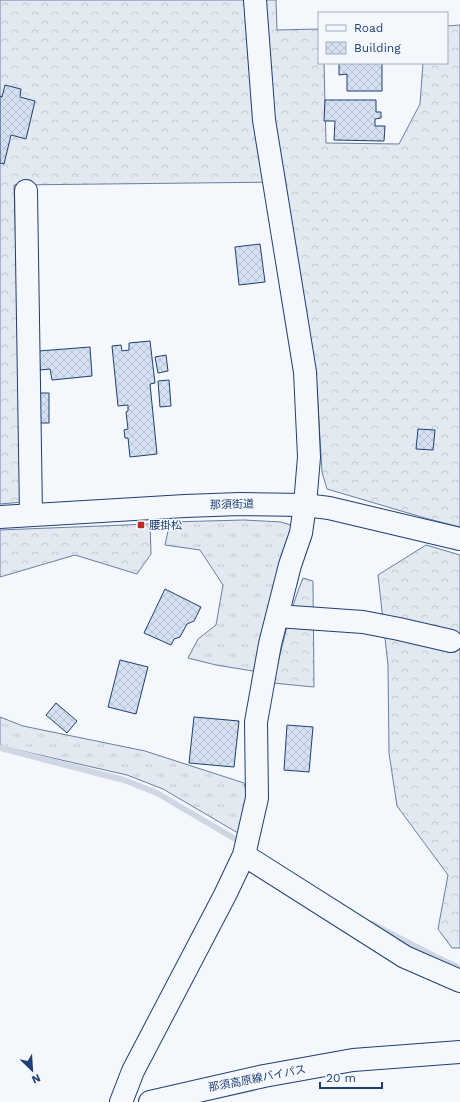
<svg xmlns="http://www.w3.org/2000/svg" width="460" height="1102" font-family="'Work Sans','Noto Sans JP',sans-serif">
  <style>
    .grass { fill: url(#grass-tufts); stroke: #687fa3 }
    .forest { fill: url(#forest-crowns); stroke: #687fa3 }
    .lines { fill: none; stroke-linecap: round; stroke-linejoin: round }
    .stream { stroke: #cfd7e4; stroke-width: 6 }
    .building { fill: url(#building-cross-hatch); stroke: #1d3f73 }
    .minor-casing { stroke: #1d3f73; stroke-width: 24 }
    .major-casing { stroke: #1d3f73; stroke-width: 24 }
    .minor { stroke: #f4f7fb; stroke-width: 22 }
    .major { stroke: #f4f7fb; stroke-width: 22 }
    .poi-dot { fill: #c62828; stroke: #f4f7fb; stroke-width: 1.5 }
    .labels { text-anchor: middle; stroke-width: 3; stroke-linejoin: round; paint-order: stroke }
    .street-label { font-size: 11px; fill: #1d3f73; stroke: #f4f7fb }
    .poi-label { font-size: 11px; fill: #1d3f73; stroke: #f4f7fb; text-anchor: start }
  </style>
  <defs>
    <pattern id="grass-tufts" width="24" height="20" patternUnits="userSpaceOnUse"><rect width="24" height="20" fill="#e3e9f0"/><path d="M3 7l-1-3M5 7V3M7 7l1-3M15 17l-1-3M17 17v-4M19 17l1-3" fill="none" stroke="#c2c9d1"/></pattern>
    <pattern id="forest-crowns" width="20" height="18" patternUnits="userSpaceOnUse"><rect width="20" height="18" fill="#e3e9f0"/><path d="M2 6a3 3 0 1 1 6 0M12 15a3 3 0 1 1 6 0" fill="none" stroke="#c2c9d1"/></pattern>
    <pattern id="building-cross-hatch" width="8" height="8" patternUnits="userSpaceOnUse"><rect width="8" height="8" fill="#d5e0f0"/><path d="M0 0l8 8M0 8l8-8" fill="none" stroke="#b6c1d1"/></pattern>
  </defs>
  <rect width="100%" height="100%" fill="#f4f7fb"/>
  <path class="grass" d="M244,520l37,2 13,4 -35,146 -43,-7 -28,-7 10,-19 18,-14 7,-40 -23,-35 -35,-5 5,-23z
    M0,717l23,9 122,25 99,32 4,17 -10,33 -75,-44 -36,-14 -127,-29z"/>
  <path class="forest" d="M0,0h276l1,30 42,-1v34h5l2,80 73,1 21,-40 3,-41h24v-37l13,-1v502l-35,-9 -98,-29 -5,-17 -5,-85 -32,-205 -271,3 9,317 -23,2z
    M150,524l1,30 -14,20 -62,-19 -75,22v-47z
    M426,545l34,10v393h-8l-14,-19 10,-54 -51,-69 -8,-53 -1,-88 -10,-90z
    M303,578l10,3 1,106 -41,-4c9,-35 16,-71 30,-105z"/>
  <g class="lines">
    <path class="stream" d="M0,748l124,32 33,13 85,50
      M372,924l64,33 24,11"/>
  </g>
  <path class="building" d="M339,63h43v28h-35v-17l-8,1z
    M5,85l16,4 -1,8 15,4 -9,38 -15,-4 -7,29 -4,-1v-67l2,1z
    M325,100h51v12h5v6l-6,1v7h10l-1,15 -50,-1 1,-19h-11z
    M260,244l5,38 -26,3 -4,-38z
    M150,341l5,42 -5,1 7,70 -27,3 -2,-19h-3l-1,-8 4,-1 -2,-17 2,-1v-6l-10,1 -6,-60 9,-1 1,6 7,-1v-7z
    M90,347l2,29 -40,4 -2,-11 -10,1 -1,-19z
    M166,355l2,16 -10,2 -3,-16z
    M169,380l2,26 -11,1 -2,-26z
    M37,393h12v30h-12z
    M418,429l17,1 -2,20 -17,-1z
    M165,589l36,18 -7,14 -7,3 -7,13 -6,2 -3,6 -27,-12z
    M120,660l28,7 -12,47 -28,-7z
    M56,703l21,18 -10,12 -21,-18z
    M194,717l45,4 -5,46 -45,-4z
    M287,725l26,2 -4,45 -25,-2z"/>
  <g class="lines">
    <g class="minor-casing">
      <path id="minor" d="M26,191l5,323
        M277,616l86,6 36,7 52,12
        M244,855l161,102 55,24
        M121,1102l12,-31 92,-176 19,-40 13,-57 -1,-76 14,-78 20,-79 11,-32 4,-28 4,-48 -4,-85 -41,-252 -9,-120"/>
    </g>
    <g class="major-casing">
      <path id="major" d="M0,517l185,-11 55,-2 65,1 24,3 131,31
        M150,1102l114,-26 89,-16 107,-8"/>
    </g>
    <use href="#minor" class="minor"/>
    <use href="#major" class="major"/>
  </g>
  <rect class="poi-dot" x="137" y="521" width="8" height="8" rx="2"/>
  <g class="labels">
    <g class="street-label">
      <text transform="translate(232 504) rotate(-1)" y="4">那須街道</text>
      <text transform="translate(257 1078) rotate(-11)" y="4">那須高原線バイパス</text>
    </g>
    <g class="poi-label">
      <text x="149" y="529">腰掛松</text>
    </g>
  </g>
  <rect x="318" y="12" width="130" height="52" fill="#f4f7fb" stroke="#9eadc5"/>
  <rect x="326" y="25" width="20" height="6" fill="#f4f7fb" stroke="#9eadc5"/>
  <text x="354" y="32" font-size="12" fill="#1d3f73">Road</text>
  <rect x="326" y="42" width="20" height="12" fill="url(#building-cross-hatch)" stroke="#9eadc5"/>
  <text x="354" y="52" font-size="12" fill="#1d3f73">Building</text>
  <g transform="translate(32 1070) rotate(155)" stroke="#f4f7fb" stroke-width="3" paint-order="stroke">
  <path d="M0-3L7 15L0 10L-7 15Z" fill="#1d3f73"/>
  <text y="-6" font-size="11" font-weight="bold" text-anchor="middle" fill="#1d3f73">N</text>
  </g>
  <path d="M320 1082v6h62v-6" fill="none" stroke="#1d3f73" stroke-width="2"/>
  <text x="326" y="1082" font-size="12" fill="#1d3f73" stroke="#f4f7fb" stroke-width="3" paint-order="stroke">20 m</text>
</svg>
